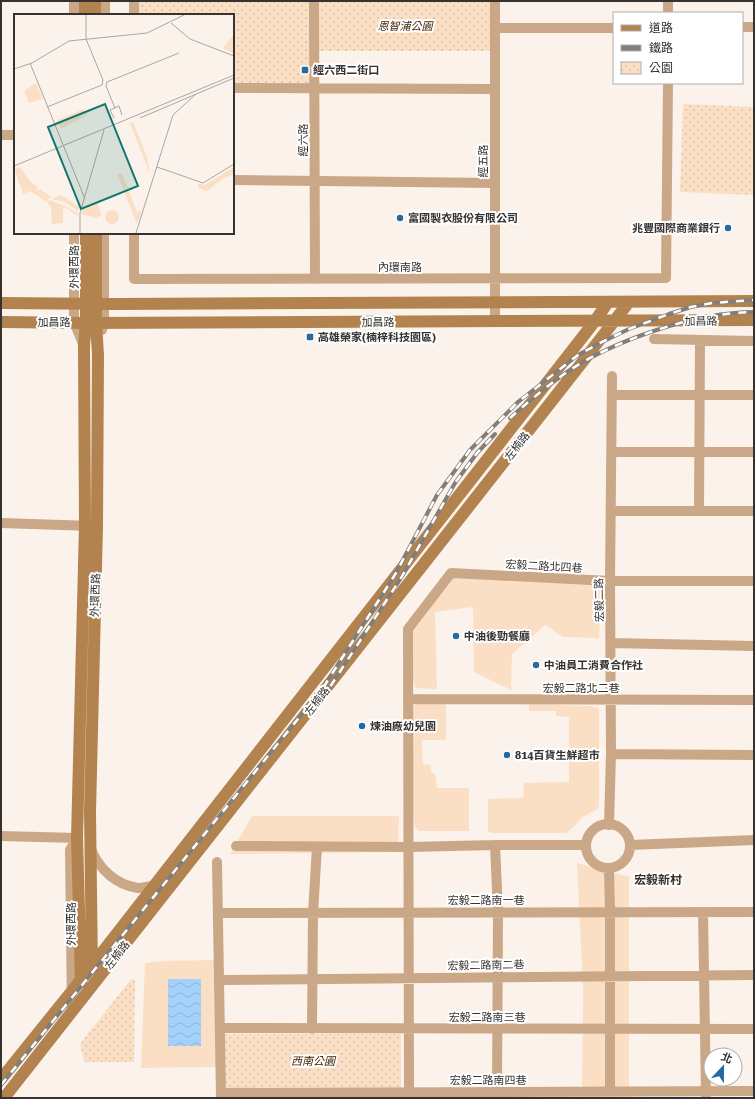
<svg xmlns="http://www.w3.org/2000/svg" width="755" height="1099" font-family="'Roboto Serif','Noto Sans TC',serif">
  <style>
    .grass { fill: #fbdfc5 }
    .park { fill: url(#park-dots) }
    .water { fill: url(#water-waves) }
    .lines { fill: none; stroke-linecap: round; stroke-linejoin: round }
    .street { stroke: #caa887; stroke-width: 10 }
    .secondary { stroke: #b3834f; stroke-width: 12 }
    .rail-casing { stroke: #837e79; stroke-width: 4 }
    .rail { stroke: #fff; stroke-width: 2.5; stroke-dasharray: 8; stroke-linecap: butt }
    .poi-dot { fill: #25699e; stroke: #fff; stroke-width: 1.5 }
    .labels { text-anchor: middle; stroke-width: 4; stroke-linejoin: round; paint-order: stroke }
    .park-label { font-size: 11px; font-style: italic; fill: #412503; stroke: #fff }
    .poi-label { font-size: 11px; font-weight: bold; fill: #35322f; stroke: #fff; text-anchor: start }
    .street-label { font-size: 11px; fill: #35322f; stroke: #fff }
    .neighbourhood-label { font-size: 12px; font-weight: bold; fill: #363029; stroke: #fff }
    .inset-road { fill: none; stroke: #aca6a0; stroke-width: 1 }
    .view { fill: #0f766e; fill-opacity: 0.15; stroke: #0f766e; stroke-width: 2 }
    .inset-edge { fill: none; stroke: #35322f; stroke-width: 2 }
  </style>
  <defs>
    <pattern id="park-dots" width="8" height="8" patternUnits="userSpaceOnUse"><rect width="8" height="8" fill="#fbdfc5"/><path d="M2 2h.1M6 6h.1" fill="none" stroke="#d8c0aa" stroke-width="1.8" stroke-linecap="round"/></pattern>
    <pattern id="water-waves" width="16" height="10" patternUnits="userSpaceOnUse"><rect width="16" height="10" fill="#a4d1f9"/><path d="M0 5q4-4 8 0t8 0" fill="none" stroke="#8eb4d6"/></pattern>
  </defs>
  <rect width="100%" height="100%" fill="#fbf3eb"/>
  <path class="grass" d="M453,578l143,5 5,5 -2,50 -36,-1 -18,-12 -33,29 -1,36 -37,-18 -1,-65 -38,5 2,77 -21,-1 -3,-7v-50z
    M416,704h30v36h-24l1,24 8,1v8h4l2,15h32v43h-50l-5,-5 -3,-117z
    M529,704l63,2 7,3v97c-4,6 -8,6 -13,9 -8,5 -12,14 -20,18h-74l-4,-2v-32l35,-1 1,-15 45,-1v-65l-13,-1v-5h-27z
    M252,816h147l-1,36 -168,2z
    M577,863l52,14v221h-47l1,-108z
    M214,960l2,107 -75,1 4,-105 19,-2z"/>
  <path class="park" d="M134,1h361v50h-180l-1,37h-81v-73h-99z
    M683,104l71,3v88l-74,-3z
    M131,979l4,1 -1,82h-50l-4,-18z
    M225,1034h176v54l-176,1z"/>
  <path class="water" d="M168,979h33v67h-33z"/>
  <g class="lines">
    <path class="street" d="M74,1v14
      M314,1l1,278
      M668,13v-12
      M105,15v-14
      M134,15v-14
      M742,27h12
      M495,28h119
      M233,88l262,1
      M1,135h14
      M233,180l262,3
      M74,233v89l10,24
      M134,233v46l532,-1 2,-195
      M495,321v-320
      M102,330l2,-8v-89
      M654,339l100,2
      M612,395h142
      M612,452h142
      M612,511h142
      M699,511l1,-170
      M1,523l92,3
      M611,643l143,3
      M408,699l346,1
      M611,754l143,1
      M586 846a22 22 0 1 1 44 0a22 22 0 1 1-44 0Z
      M609,825l2,-71 -1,-173 2,-205
      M1,836l76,2 -7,12 2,162
      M495,845l3,67 -1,180
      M630,845l124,-5
      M236,846l173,1 86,-2h91
      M91,849c8,20 25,36 47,39 5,0 11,-2 16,-2
      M217,862l4,236
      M609,869l1,43v184
      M703,912l3,184
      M218,913l536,-1
      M219,980l535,-5
      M220,1028l534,1
      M312,1029l1,-116 4,-66
      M221,1093l533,-2
      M409,1098l-1,-469 43,-56 159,8h144"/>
    <path class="secondary" d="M85,1v14
      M95,1v14
      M1,303l115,1 638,-3
      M1,322l85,1 668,-3
      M92,969l-2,-157 7,-286 1,-171 -2,-33v-89
      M81,982l-4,-144 8,-312 -1,-180 2,-23v-90
      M1,1079l71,-88 523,-670 13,-19
      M4,1098l580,-738 45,-58"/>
    <g class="rail-casing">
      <path id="rail" d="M510,418c18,-16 37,-32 57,-46 47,-32 130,-60 187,-60
        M321,699l7,-9 73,-112 54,-95 22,-30 18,-19
        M1,1085l322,-397 73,-115 41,-78 33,-45 48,-48 60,-47 22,-12 29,-14 40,-15 22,-7 21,-4 42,-3"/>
    </g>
    <use href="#rail" class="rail"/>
  </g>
  <g class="poi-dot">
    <rect x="301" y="66" width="8" height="8" rx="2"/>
    <circle cx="400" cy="218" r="4"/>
    <circle cx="728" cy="228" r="4"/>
    <rect x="306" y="333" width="8" height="8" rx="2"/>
    <circle cx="456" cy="636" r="4"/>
    <circle cx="536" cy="665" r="4"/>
    <circle cx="362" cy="726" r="4"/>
    <circle cx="507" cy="755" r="4"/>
  </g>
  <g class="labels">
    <g class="park-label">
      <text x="405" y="30">恩智浦公園</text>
      <text x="313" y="1065">西南公園</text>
    </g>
    <g class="poi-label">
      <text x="313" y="74">經六西二街口</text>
      <text x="408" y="222">富國製衣股份有限公司</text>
      <text x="720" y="232" text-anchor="end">兆豐國際商業銀行</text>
      <text x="318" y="341">高雄榮家(楠梓科技園區)</text>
      <text x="464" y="640">中油後勁餐廳</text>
      <text x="544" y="669">中油員工消費合作社</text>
      <text x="370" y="730">煉油廠幼兒園</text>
      <text x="515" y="759">814百貨生鮮超市</text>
    </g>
    <g class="street-label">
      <text transform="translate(303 140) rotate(-90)" y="4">經六路</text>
      <text transform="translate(483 161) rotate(-90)" y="4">經五路</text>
      <text transform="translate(74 267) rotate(-90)" y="4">外環西路</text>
      <text x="400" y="271">內環南路</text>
      <text transform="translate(701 321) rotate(-1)" y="4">加昌路</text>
      <text x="54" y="326">加昌路</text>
      <text x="378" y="326">加昌路</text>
      <text transform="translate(517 446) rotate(-52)" y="4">左楠路</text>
      <text transform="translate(544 566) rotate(3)" y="4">宏毅二路北四巷</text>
      <text transform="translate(95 595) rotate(-88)" y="4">外環西路</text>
      <text transform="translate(599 600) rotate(-91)" y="4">宏毅二路</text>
      <text x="581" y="692">宏毅二路北二巷</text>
      <text transform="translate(317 701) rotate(-52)" y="4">左楠路</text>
      <text x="486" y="904">宏毅二路南一巷</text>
      <text transform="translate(71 924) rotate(-90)" y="4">外環西路</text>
      <text transform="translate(117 955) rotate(-52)" y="4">左楠路</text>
      <text transform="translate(486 965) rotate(-1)" y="4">宏毅二路南二巷</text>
      <text x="487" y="1021">宏毅二路南三巷</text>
      <text x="488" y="1084">宏毅二路南四巷</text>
    </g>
    <g class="neighbourhood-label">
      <text x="658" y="884">宏毅新村</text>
    </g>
  </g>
  <g transform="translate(14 14)">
    <rect width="220" height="220" fill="#fbf3eb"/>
    <path d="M119,108l14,35 3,17 -20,-51zM220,153v7l-10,4 -17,13 -9,-3v-5l7,2zM108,159l15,39 5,-2 -5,14 -20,-50zM47,181l19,12 -2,4 -13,-9 -14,-3zM83,189l5,12 -6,3 -15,-4 2,-5zM41,192l8,2v15l-11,1 -1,-17zM91 203a7 7 0 1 1 14 0a7 7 0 1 1-14 0Z" fill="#fbdfc5"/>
    <path d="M220,20v20l-11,-6zM22,69l7,16 -14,4 -5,-12zM70,95l3,6 -26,14 -4,-9zM6,153l10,14 8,6 -3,5 5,-3 11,8 -5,5 -16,-11 -7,3 -9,-25zM36,186l15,6 13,7v3l-12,-8 -16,-1 -3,-5z" fill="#fbdfc5"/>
    <path class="inset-road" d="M72,1v24l17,41 -1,5M157,9l19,16 44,17M16,49l55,136M0,55l18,-6 37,-22 78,-8 37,-18M93,68l72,-29M93,68l-1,4 9,22M33,93l55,-22M100,104l-4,-8 9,-4 3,9M126,104l94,-40M0,152l220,-91M143,153l46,16 31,-19M66,219v-20l24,-83M122,219l37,-118 23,-21"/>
    <path class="view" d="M91,90l33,82 -57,23 -33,-82z"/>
    <rect width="220" height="220" class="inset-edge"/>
  </g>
  <rect width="755" height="1099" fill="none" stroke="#35322f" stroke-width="4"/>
  <rect x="613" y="12" width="130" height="72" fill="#ffffff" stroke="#aeadac"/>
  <rect x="621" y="25" width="20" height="6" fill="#b3834f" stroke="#aeadac"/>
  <text x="649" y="32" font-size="12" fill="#35322f">道路</text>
  <rect x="621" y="45" width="20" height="6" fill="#837e79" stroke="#aeadac"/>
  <text x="649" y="52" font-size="12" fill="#35322f">鐵路</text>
  <rect x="621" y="62" width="20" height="12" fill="url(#park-dots)" stroke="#aeadac"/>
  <text x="649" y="72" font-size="12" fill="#35322f">公園</text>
  <g transform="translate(723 1067) rotate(22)"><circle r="19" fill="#ffffff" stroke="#aeadac"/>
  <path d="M0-3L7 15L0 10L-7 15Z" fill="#25699e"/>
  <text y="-6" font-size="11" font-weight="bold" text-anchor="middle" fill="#35322f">北</text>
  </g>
</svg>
